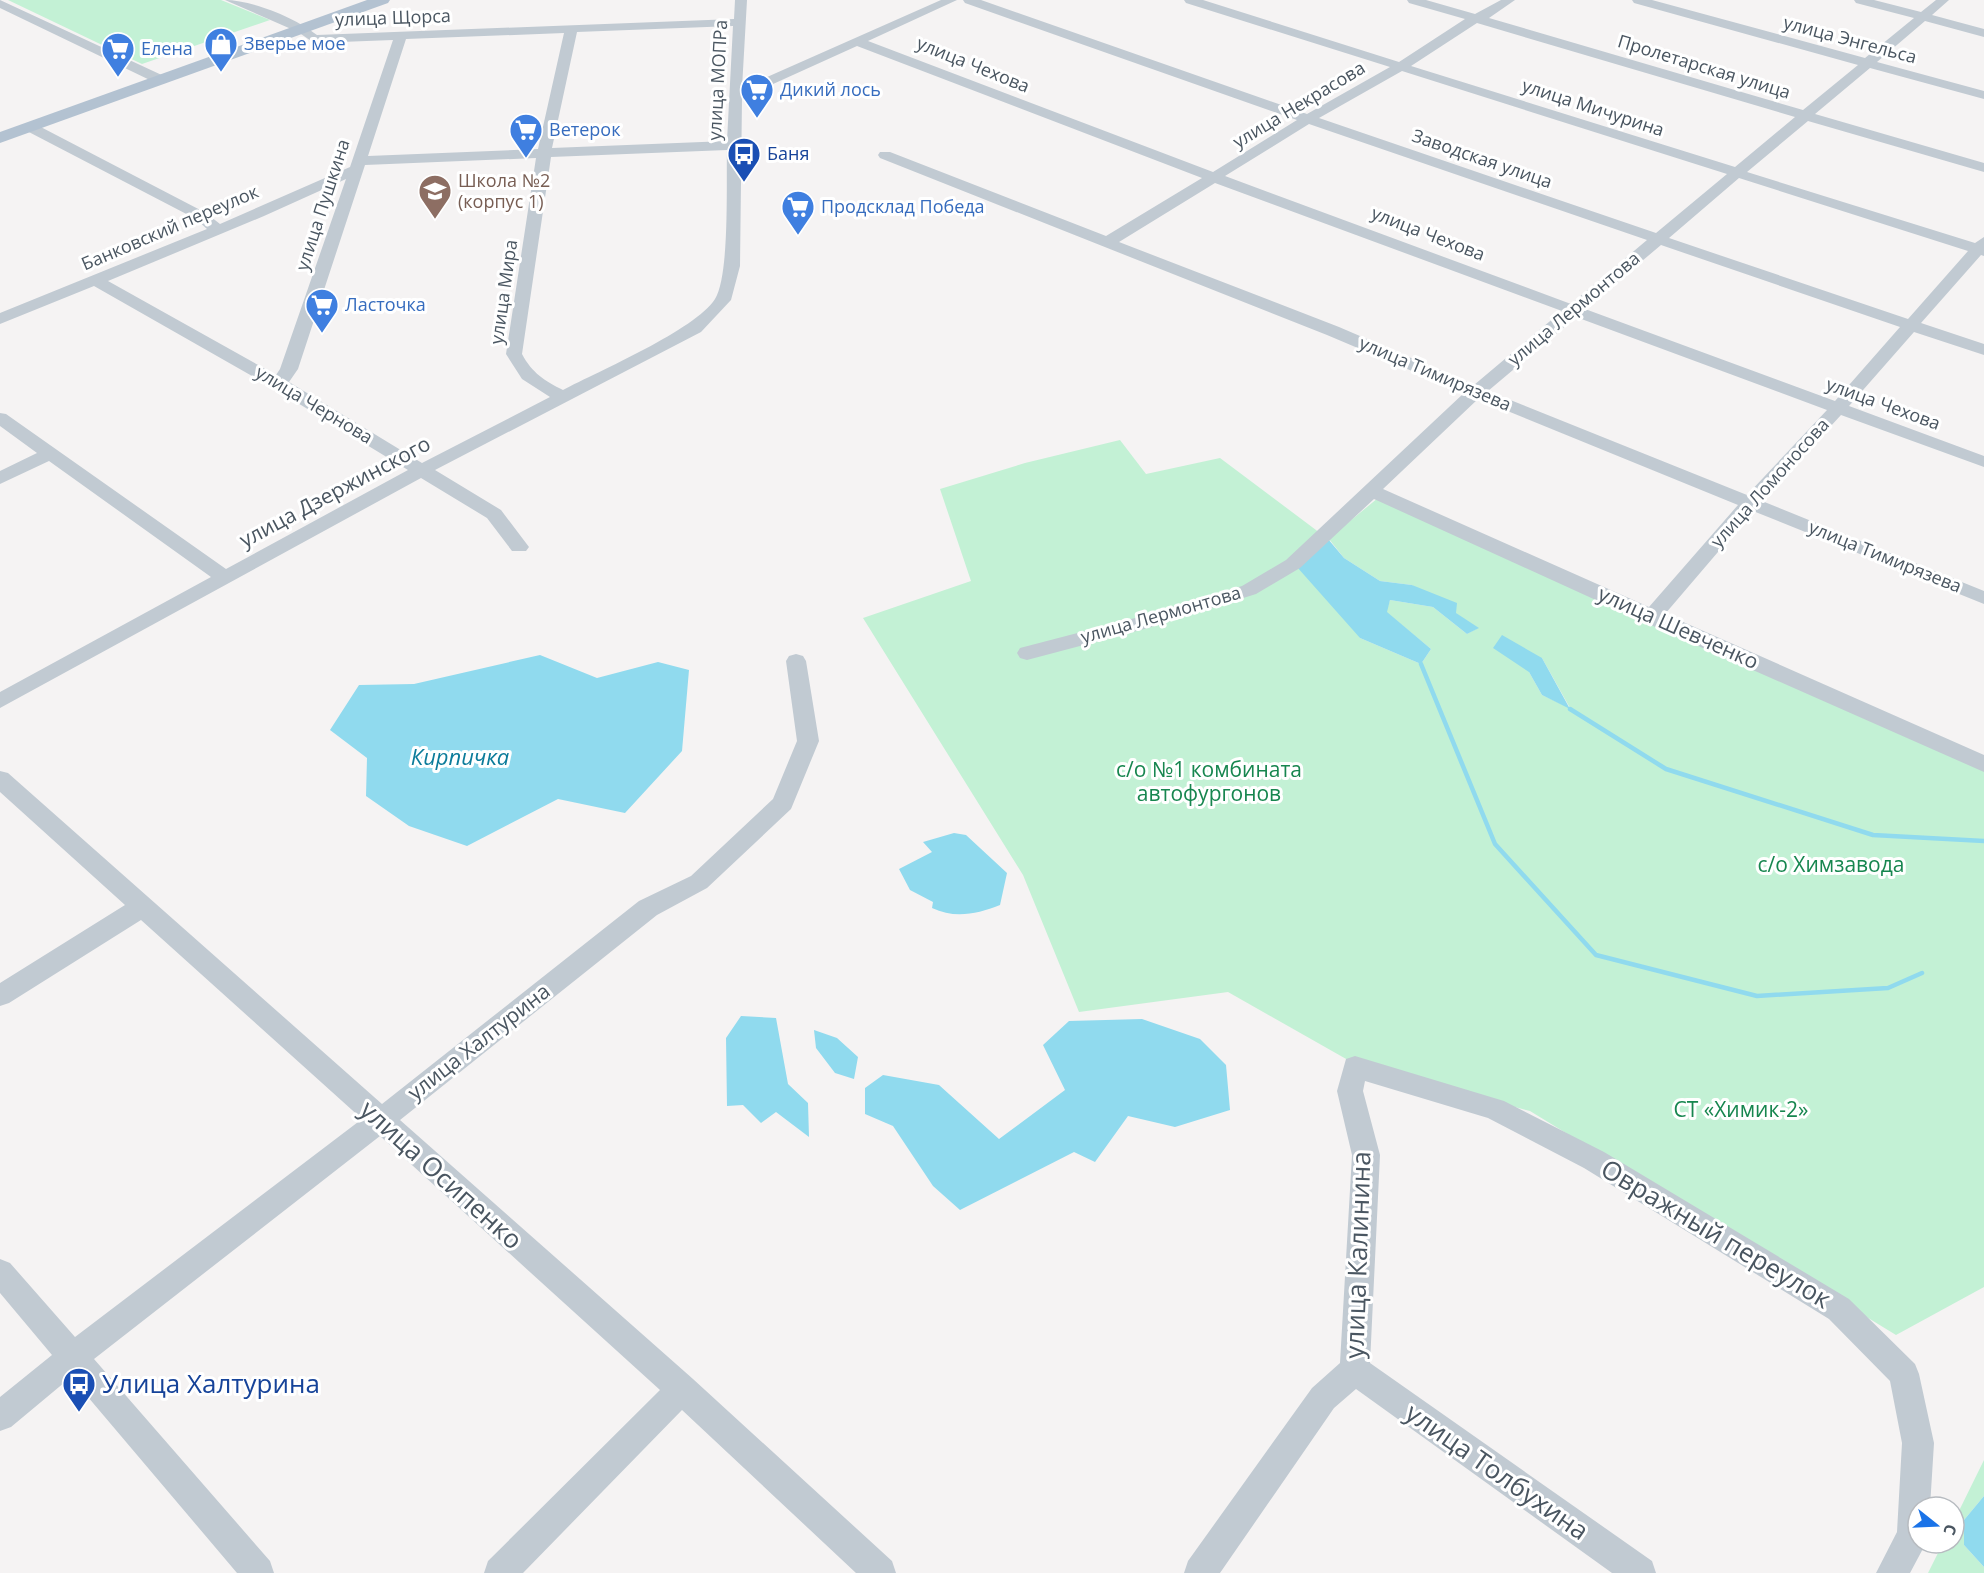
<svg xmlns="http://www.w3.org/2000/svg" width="1984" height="1573" font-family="'Open Sans',sans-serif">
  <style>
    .green { fill: #c3f1d5; fill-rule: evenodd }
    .water { fill: #90daee }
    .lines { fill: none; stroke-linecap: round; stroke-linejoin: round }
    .stream { stroke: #90daee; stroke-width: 4.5 }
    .minor { fill: #c1cad2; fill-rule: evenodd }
    .major { fill: #b3c2d1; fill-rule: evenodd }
    .labels { text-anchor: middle; stroke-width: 6; stroke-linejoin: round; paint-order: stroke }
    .far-street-label { font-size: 18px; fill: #4a5661; stroke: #fff }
    .far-shop-label { font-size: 18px; fill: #366cbe; stroke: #fff; text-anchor: start }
    .far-transit-label { font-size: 18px; fill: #164399; stroke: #fff; text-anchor: start }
    .far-education-label { font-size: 18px; fill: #785e54; stroke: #fff; text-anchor: start }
    .street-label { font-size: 21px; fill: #4a5661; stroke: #fff }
    .park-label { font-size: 21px; fill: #17864f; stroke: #fff }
    .water-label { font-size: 22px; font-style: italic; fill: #0c7c9b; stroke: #fff }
    .near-street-label { font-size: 26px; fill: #4a5661; stroke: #fff }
    .near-transit-label { font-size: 26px; fill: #164399; stroke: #fff; text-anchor: start }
  </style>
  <rect width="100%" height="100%" fill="#f5f3f3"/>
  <path class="green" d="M8,0h213l49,20 -128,44z
    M1120,440l26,34 74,-16 108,81 50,-41 606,272v517l-88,48 -366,-224 -175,-47 -127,-72 -149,20 -56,-137 -160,-257 108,-37 -31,-92 85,-26zM1329,539l15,19 36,23 32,4 66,43 -11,6 -34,-27 -43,-7 -4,12 45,37 -10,15 -61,-26zM1542,658l28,50 -28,-13 -13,-23z
    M1984,1460v36l-20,24v25l20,22v6h-56l15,-30h11v-22z"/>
  <path class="water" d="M1328,539l16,19 36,23 32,4 45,18 -1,10 23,15 -12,6 -34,-27 -43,-7 -3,12 44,37 -10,15 -61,-26 -63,-71z
    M1502,635l40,23 28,51 -28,-14 -13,-23 -36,-24z
    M540,655l57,23 61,-16 31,8 -7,81 -57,62 -67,-14 -91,47 -58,-20 -43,-30 1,-38 -37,-28 29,-45 55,-1z
    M954,833l12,2 41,38 -7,32c-23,9 -45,14 -68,3l1,-6 -23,-12 -11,-21 33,-17 -9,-10z
    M741,1016l35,2 12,66 20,19 1,34 -33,-25 -15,11 -18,-18 -16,1 -1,-68z
    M1142,1019l58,20 26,26 4,45 -55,17 -47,-11 -33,46 -21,-10 -114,58 -27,-24 -40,-60 -28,-12v-26l18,-13 56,10 60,54 66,-49 -22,-45 26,-24z
    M814,1030l23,8 21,19 -4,22 -19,-6 -19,-25z
    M1984,1496v71l-20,-22v-25z"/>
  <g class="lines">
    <path class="stream" d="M1421,664l74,180 101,111 161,41 131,-8 34,-15
      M1570,709l96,60 207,66 111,6"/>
    <path class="minor" d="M0,0l166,77 2,3 -2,3h-10l-156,-75z
      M225,0c27,0 71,18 92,35l417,-16 1,-19h12l-5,88 199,-88h16l-89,41 345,131 84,-52 -332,-117 -2,-3h18l326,114 83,-47 -204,-64 -2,-3h19l196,62 66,-43 -56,-16 -2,-3h19l49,14 26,-14h14l-26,18 314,92 55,-45 -224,-62 -2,-3h20l213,58 49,-40 -58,-15 -2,-3h20l47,12 15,-12h13l-17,15 52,14v8l-59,-16 -48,41 107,29v8l-114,-31 -55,46 169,49v9l-176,-51 -61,51 228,71 9,-6v19l-3,-1 -60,68 63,21v11l-70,-23 -65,74 135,50v11l-143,-52 -79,86 222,90v13l-231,-93 -88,103 319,141v17l-340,-150 -270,-123 -74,69 -44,26 -108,34 -121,32 -7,-2 -3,-5 3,-5 115,-30 107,-32 44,-26 178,-167 -137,-58 -447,-177 -2,-3 2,-3h10l216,84 96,-58 -345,-132 -115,52 -2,168 -9,34 -30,32 -266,138 66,40 28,37 -3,4h-14l-25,-33 -66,-40 -421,230v-16l211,-115 -162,-116 -49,23v-13l37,-18 -37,-27v-13l6,1 220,155 182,-99 -135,-82 -179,-102 -94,38v-11l207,-84 -11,-10 -171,-89 -2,-3 2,-3h10l171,89 14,11 130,-57 43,-127 -79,3 -16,-11zM1477,23l318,94 -60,50 -324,-101zM733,26l-6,115 -175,7 25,-116zM564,33l-26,116 -170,7 38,-117zM1402,71l325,103 -71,59 -337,-115zM1309,124l338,116 -76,64 -346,-128zM727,150c-1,31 3,125 -12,149 -20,31 -116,72 -152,91 -18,-9 -31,-17 -41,-36l29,-197zM536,158l-30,196 16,25 28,18 -128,66 -133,-81 9,-13 67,-204zM1739,178l229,73 -60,68 -239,-81zM346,179l-66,190 -4,6 -168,-94 156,-65zM1215,183l347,128 -88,74 -135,-58 -220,-85zM1661,245l239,82 -65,74 -250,-92zM1576,317l251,93 -80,85 -259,-104zM1478,399l260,106 -89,102 -266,-118z
      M796,654l7,2 3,5 13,80 -28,68 -84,79 -50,27 -257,205 293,259 199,182 4,12h-40l-174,-163 -159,163h-39l4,-12 172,-171 -280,-254 -286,223 176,202 4,12h-37l-166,-196 -60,50 -11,4v-34l52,-42 -52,-62v-34l10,4 65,74 287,-218 -221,-199 -132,83 -9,3v-23l125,-78 -125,-113v-21l8,2 374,331 257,-203 52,-25 82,-77 24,-58 -11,-80 3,-5z
      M1355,1056l149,45 100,51 245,147 66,65 4,10 15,69 -4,64h-12v36h8l-16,30h-34l21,-41 5,-89 -12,-62 -61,-62 -245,-151 -96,-50 -123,-37 -2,10 17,64 -10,208 282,198 4,12h-44l-256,-184 -22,19 -114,165h-36l4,-12 124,-173 28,-25 12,-208 -15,-64 9,-32z"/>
    <path class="major" d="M367,0h23l-2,3 -388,140v-11z"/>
  </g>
  <defs>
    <g id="shop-pin" transform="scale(1.725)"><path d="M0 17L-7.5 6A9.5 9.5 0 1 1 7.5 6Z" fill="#3f7fe0" stroke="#fff"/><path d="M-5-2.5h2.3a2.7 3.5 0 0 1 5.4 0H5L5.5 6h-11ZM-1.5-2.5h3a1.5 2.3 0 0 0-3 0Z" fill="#fff"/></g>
    <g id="supermarket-pin" transform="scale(1.725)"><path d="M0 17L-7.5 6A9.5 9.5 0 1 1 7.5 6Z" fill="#3f7fe0" stroke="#fff"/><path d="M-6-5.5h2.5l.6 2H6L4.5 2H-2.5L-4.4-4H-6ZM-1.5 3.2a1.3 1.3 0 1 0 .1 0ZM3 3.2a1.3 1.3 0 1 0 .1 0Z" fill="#fff"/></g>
    <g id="bus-pin" transform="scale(1.725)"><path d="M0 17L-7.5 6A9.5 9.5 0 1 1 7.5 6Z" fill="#1a4fb4" stroke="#fff"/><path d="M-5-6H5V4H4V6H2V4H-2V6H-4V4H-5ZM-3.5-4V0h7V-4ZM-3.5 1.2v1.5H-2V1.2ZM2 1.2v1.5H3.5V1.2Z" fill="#fff"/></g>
    <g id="school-pin" transform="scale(1.725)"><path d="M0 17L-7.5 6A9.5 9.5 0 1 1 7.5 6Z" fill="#8d6e63" stroke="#fff"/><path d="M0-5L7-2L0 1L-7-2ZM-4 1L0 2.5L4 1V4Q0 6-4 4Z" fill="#fff"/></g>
  </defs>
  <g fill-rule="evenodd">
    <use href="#shop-pin" x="221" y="44"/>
    <use href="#supermarket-pin" x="118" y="49"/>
    <use href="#supermarket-pin" x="757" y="90"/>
    <use href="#supermarket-pin" x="526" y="130"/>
    <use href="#bus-pin" x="744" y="154"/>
    <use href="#school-pin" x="435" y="191"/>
    <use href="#supermarket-pin" x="798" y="207"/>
    <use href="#supermarket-pin" x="322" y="305"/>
    <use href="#bus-pin" x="79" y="1384"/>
  </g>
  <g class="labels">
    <g class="far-street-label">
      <text transform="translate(393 18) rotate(-2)" y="6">улица Щорса</text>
      <text transform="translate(1850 40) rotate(15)" y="6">улица Энгельса</text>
      <text transform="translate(973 65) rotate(22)" y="6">улица Чехова</text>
      <text transform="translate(1704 67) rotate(17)" y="6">Пролетарская улица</text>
      <text transform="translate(718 80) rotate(-87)" y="6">улица МОПРа</text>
      <text transform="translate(1299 105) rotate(-31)" y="6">улица Некрасова</text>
      <text transform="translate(1593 108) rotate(18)" y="6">улица Мичурина</text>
      <text transform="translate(1482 159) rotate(19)" y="6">Заводская улица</text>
      <text transform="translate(323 205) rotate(-72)" y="6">улица Пушкина</text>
      <text transform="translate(170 228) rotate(-23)" y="6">Банковский переулок</text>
      <text transform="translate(1428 234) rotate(21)" y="6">улица Чехова</text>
      <text transform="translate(504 292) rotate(-82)" y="6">улица Мира</text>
      <text transform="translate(1574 309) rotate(-40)" y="6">улица Лермонтова</text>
      <text transform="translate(1435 374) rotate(23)" y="6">улица Тимирязева</text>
      <text transform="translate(1883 404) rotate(20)" y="6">улица Чехова</text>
      <text transform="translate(314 405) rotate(31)" y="6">улица Чернова</text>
      <text transform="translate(1770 483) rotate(-48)" y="6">улица Ломоносова</text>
      <text transform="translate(1885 557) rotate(22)" y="6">улица Тимирязева</text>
      <text transform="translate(1161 615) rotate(-16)" y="6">улица Лермонтова</text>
    </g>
    <g class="far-shop-label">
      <text x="244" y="50">Зверье мое</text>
      <text x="141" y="55">Елена</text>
      <text x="780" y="96">Дикий лось</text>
      <text x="549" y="136">Ветерок</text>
      <text x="821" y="213">Продсклад Победа</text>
      <text x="345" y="311">Ласточка</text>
    </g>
    <g class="far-transit-label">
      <text x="767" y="160">Баня</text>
    </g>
    <g class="far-education-label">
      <text x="458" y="187">Школа №2<tspan x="458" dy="21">(корпус 1)</tspan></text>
    </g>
    <g class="street-label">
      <text transform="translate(335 492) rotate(-28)" y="7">улица Дзержинского</text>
      <text transform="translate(1678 628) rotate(24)" y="7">улица Шевченко</text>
      <text transform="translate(479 1042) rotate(-38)" y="7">улица Халтурина</text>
    </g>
    <g class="park-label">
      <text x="1209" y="777">с/о №1 комбината<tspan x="1209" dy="24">автофургонов</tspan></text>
      <text x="1831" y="872">с/о Химзавода</text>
      <text x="1741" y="1117">СТ «Химик-2»</text>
    </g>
    <g class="water-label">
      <text x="460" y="765">Кирпичка</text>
    </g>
    <g class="near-street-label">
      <text transform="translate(441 1175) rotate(42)" y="9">улица Осипенко</text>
      <text transform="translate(1716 1234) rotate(31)" y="9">Овражный переулок</text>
      <text transform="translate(1358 1255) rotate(-88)" y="9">улица Калинина</text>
      <text transform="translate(1497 1472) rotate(35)" y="9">улица Толбухина</text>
    </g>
    <g class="near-transit-label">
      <text x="102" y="1393">Улица Халтурина</text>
    </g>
  </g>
  <g transform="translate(1936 1525) rotate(108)"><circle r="28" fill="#ffffff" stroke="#b7bbc0" stroke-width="1.5"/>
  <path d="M0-4.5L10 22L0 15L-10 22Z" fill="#1a73e8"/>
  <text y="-9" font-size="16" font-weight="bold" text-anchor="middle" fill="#4a5661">С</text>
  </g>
</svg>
